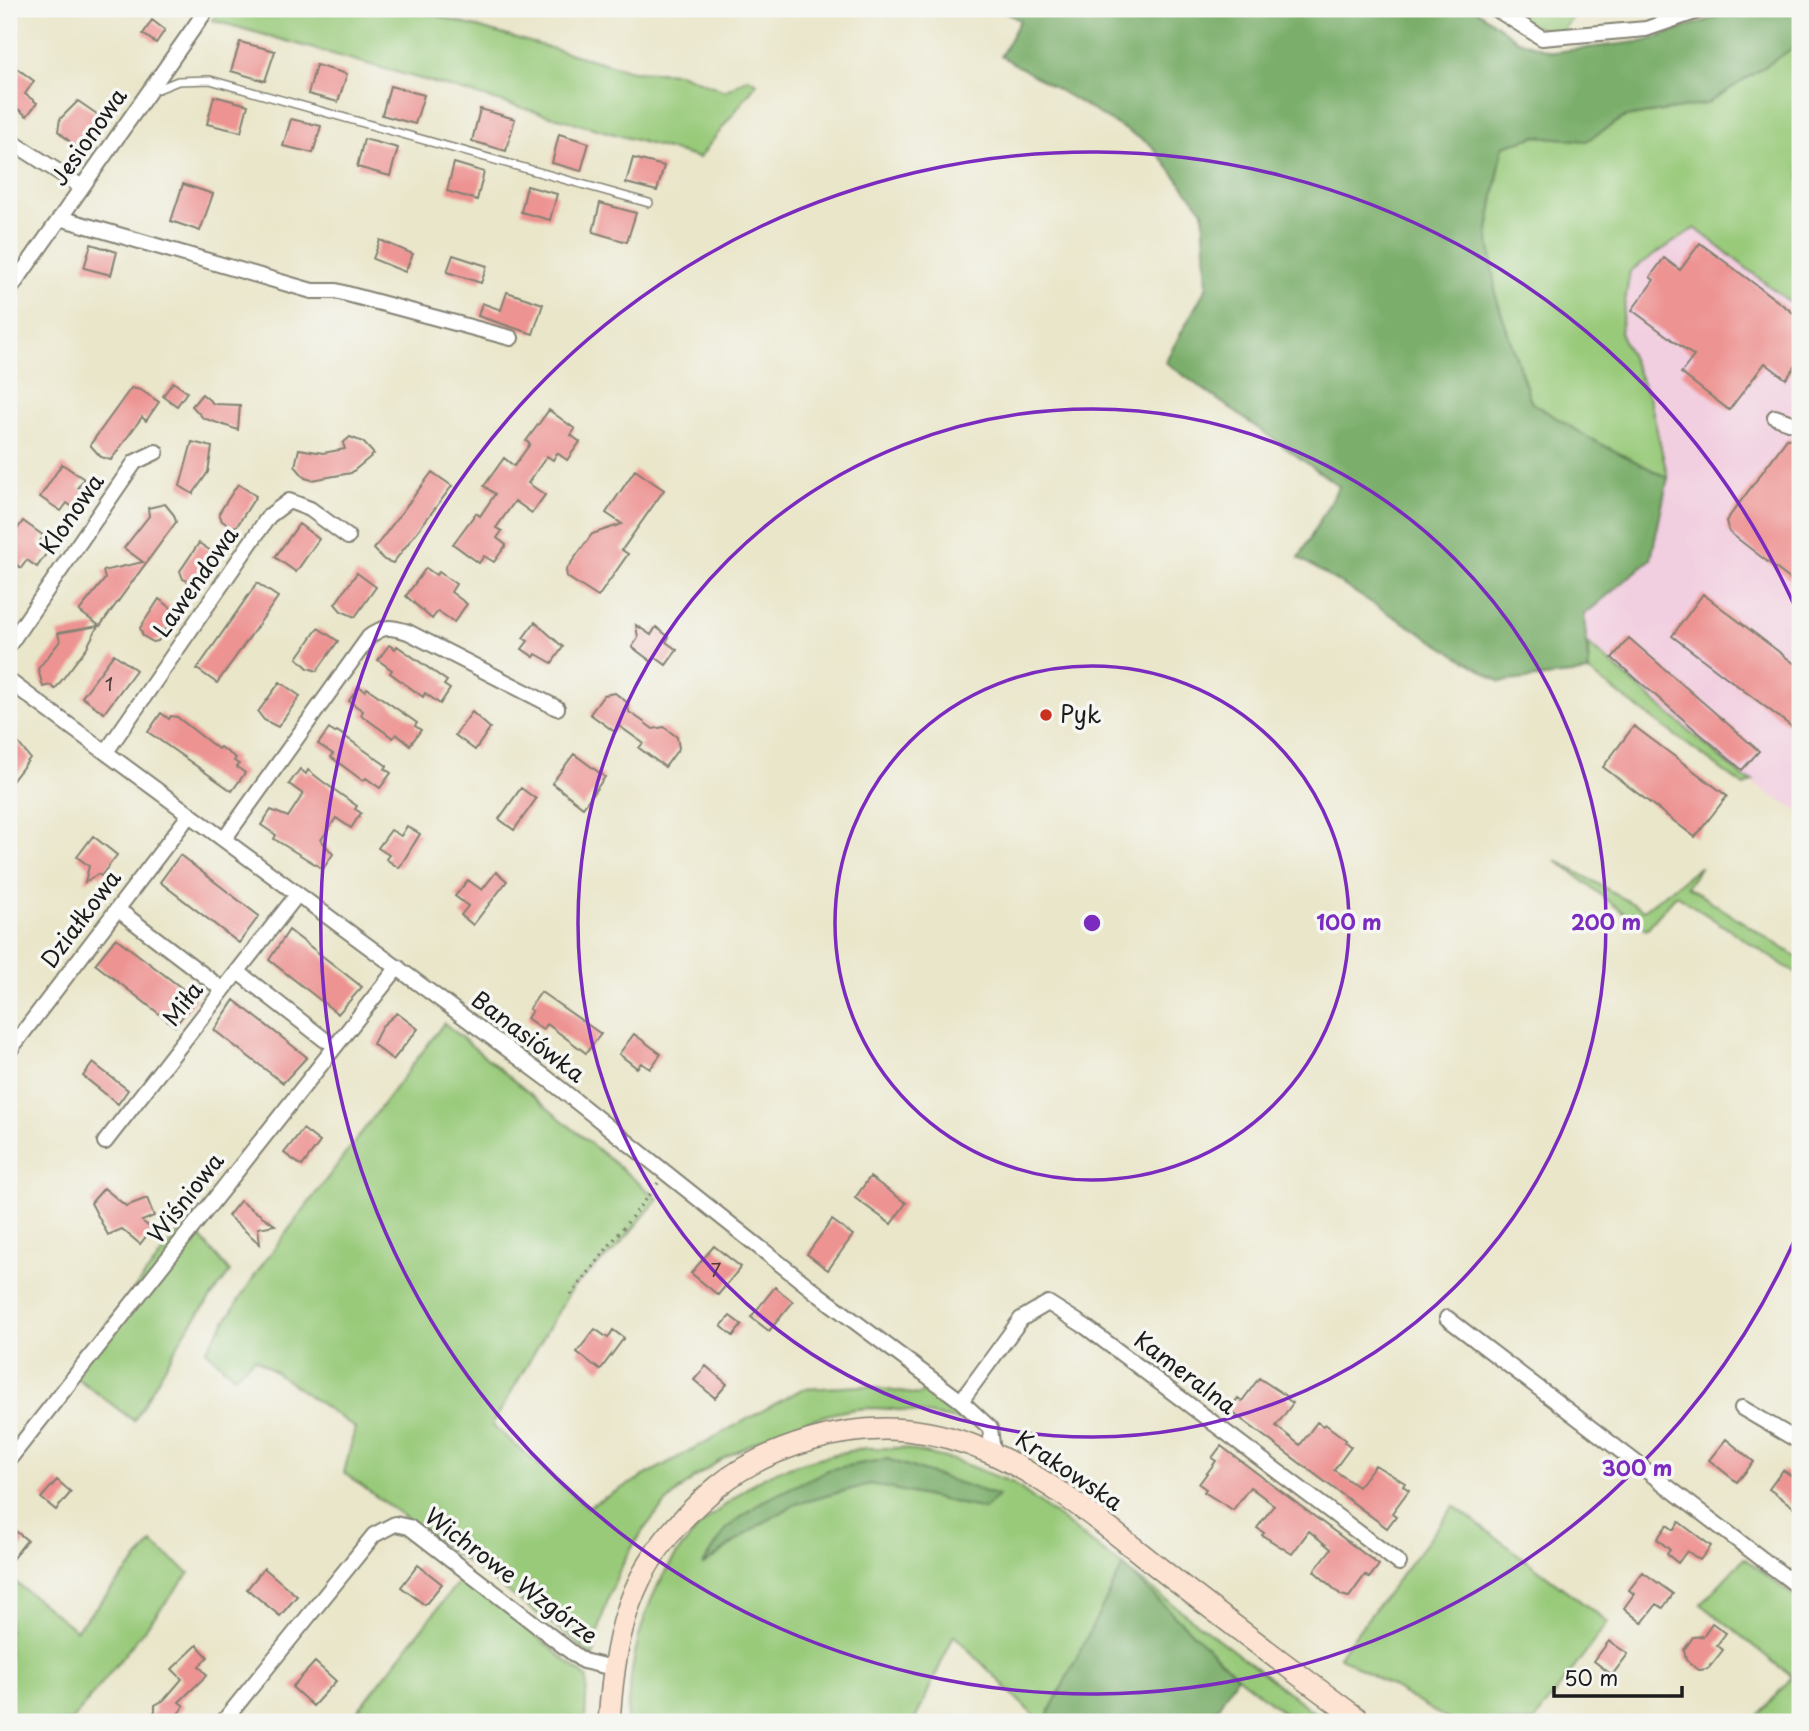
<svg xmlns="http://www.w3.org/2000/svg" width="1809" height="1731" font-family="'Playpen Sans',sans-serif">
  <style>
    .built { fill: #f2cfe0 }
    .green { fill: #99ca7a; stroke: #5a734b; stroke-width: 2; fill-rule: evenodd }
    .forest { fill: #7aae6a; stroke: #4b6543; stroke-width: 2 }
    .building { fill: #ed9392 }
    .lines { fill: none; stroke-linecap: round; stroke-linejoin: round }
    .lane-casing { stroke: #838173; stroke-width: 10 }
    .street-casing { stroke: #838173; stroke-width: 18 }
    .secondary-casing { stroke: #838173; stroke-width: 24 }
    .path { stroke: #838173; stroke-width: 3.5; stroke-dasharray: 2 5; stroke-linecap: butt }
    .lane { stroke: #fff; stroke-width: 7 }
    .street { stroke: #fff; stroke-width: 14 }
    .secondary { stroke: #fde3d1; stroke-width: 21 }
    .ring { fill: none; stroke: #7b2cbf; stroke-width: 3.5 }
    .poi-dot { fill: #c8321e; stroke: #f6f6f2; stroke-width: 2.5 }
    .labels { text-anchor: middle; stroke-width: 7; stroke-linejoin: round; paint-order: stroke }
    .number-label { font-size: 19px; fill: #503a3a }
    .street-label { font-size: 23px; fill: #1c1c1c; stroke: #f6f6f2 }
    .poi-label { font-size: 23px; fill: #1c1c1c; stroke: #f6f6f2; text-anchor: start }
    .centre { fill: #7b2cbf; stroke: #f6f6f2; stroke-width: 3.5 }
    .ring-label { font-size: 21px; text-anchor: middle; font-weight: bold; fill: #7b2cbf; stroke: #f6f6f2; stroke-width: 7; stroke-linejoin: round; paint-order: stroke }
  </style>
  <rect width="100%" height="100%" fill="#f6f6f2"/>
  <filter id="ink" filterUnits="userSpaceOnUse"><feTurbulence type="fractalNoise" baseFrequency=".0143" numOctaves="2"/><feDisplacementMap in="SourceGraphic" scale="14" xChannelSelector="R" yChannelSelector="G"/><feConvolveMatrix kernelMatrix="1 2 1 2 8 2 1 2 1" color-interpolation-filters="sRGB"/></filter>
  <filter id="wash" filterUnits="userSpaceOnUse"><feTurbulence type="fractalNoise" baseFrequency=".00686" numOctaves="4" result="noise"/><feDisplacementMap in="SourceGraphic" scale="28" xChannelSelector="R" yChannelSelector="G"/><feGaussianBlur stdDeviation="1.57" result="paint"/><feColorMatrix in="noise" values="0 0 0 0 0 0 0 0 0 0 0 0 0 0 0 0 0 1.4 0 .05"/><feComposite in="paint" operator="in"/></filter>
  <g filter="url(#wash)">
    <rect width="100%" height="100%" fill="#eae6ca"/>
    <path class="built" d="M1695,228l105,82v503l-56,-35 -156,-134 -4,-29 29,-25 37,-190 -30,-68 10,-61z"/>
    <path class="green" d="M220,9h193l219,62 47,2 46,18 23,-13 9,5 -58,75 -487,-138z
      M1508,9h70l-18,25 -28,-8z
      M1800,44v266l-105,-82 -65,43 -10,61 30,68 18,78 -79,-40 -58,-36 -35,-105 -8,-67 15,-84 34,-10 49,5 39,-24 81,-13z
      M1588,644l156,134 9,3 -9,5 -155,-114z
      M1556,860l88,50 57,-44 -14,20 113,73v17l-124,-81 -30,35z
      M444,1023l214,176 -42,50 -44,39 -80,137 96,82 214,-118 61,-3 56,9 8,-6 43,26 -3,7c-31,-6 -63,-13 -95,-14 -29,0 -60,11 -88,22 -110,41 -171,111 -191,228l-22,-20 -227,-165 11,-45 -100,-70 -21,18 -28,-26 56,-85z
      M187,1222l43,50 -45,60 -51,89 -65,-49z
      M866,1448h36l52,12 59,23 314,239h-32l-58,-46 -113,-109 -80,155h-4l-86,-87 -40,87h-287c4,-88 27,-165 102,-220 11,-8 22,-19 35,-25 33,-15 67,-23 102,-29zM887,1459l110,38 -14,12 -113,-25 -74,20 -45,26 -47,35 57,-63z
      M1454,1506l154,116 -74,100h-82l-113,-66z
      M152,1543l37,30 -118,149h-62v-145l67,53z
      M1744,1558l56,43v121h-47l39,-45 -91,-73z
      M463,1576l124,102 -2,44h-236z"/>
    <path class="forest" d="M998,9h477l42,31 36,12 93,-11 94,-32h60v35l-94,60 -81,13 -39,24 -49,-5 -34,10 -15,84 8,67 35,105 58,36 79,40 -17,81 -67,56 5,57 -89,10 -201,-124 40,-72 -174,-124 42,-76 -4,-75 -52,-66 -150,-89 19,-36z
      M887,1459l111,37 -14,13 -114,-25 -74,20 -45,26 -49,36 25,-38 34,-26 69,-33z
      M1123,1566l114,110 -28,46h-73l-12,-4 -2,4h-78z"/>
    <g id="blocks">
      <path class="building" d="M152,20l13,10 -9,13 -13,-9z
        M240,42l35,9 -10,30 -34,-10z
        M316,65l31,9 -9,28 -30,-8z
        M18,69l16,12 -9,13 12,9 -10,13 -18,-14v-21z
        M390,86l34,9 -9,29 -33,-9z
        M214,96l34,9 -7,27 -34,-8z
        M78,101l19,13 2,9 -9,6 -13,19 -19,-17 2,-12z
        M480,109l35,10 -9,32 -34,-10z
        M291,119l30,7 -8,27 -30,-7z
        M559,134l30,9 -8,28 -29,-8z
        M364,139l34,9 -8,28 -33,-9z
        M633,158l31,8 -7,25 -31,-8z
        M454,163l30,9 -7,28 -30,-9z
        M183,184l30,10 -13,37 -29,-10z
        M527,186l30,8 -7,26 -29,-8z
        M600,203l36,10 -9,29 -34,-10z
        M380,240l33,14 -8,18 -32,-13z
        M1700,243l100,75v42l-14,19 -21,-16 -36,47 -48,-37 13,-17 -62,-46 22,-30 -4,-3 14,-19 16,12z
        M91,244l26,8 -6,23 -27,-7z
        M453,255l34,11 -6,17 -34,-11z
        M507,292l36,12 -10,30 -55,-18 4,-13 19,7z
        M173,382l14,10 -10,14 -14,-10z
        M131,388l10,2 18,12 -13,19 -4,-4 -31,43 -10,-3 -11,-12z
        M202,394l12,10 26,1 -2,25 -35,-12 -11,-12z
        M549,410l26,19 -4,6 9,7 -13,18 -10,-7 -4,7 -6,-4 -19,27 17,12 -13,18 -17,-12 -19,27 6,3 -5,7 9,7 -12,17 -10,-6 -5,7 -26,-19 23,-31 4,3 15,-22 -11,-8 20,-28 10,8 16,-22 -4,-3z
        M350,437l13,5 11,12 -23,19 -39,7 -7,-2 -10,-12 4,-17 24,4 22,-4 -2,-6z
        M1800,438v149l-71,-55 -3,-11 61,-82z
        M192,442l20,5 -4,25 -15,22 -13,-8z
        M62,464l22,15 -6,8 10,7 -11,16 -10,-7 -6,8 -21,-14z
        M635,470l29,20 -42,60 6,4 -30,43 -31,-20 -1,-7 26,-36 30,-10 -16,-11z
        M432,472l20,14 -59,77 -9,-3 -10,-11z
        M238,484l18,12 -19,30 -5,1 -10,-6 -3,-8z
        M165,504l9,11 2,7 -76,104 -21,-15 26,-32 -2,-8 40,-9 -19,-14 25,-32 -1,-8z
        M23,521l21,15 -6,8 10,7 -11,16 -10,-7 -6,8 -12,-9v-18z
        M299,524l20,15 -23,33 -21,-15z
        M199,543l18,12 -21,30 -13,-6 -3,-8z
        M426,568l10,7 3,-3 17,12 -5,8 16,12 -13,18 -16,-11 -6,8 -26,-23z
        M357,573l19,14 -21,30 -14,-6 -6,-7z
        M257,583l21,14 -61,86 -20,-14z
        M1703,594l97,74v65l-128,-97z
        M159,599l18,13 -19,29 -5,1 -10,-6 -3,-8z
        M535,622l28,25 -11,16 -16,-9 -2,3 -12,-8 6,-8 -5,-3z
        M636,625l15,10 5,-8 13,10 -3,5 11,8 -11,15 -11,-8 -3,5 -20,-15 6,-9z
        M98,626l-11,21 -32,42 -5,-4 -7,2 -5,-18 22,-28 -2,-8z
        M318,628l20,13 -21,30 -9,-3 -11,-10z
        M1629,638l130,113 -17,19 -130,-112z
        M389,645l6,4 2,-3 50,35 -3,4 6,4 -10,15 -15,-11 -2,4 -33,-24 2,-3 -14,-10z
        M114,654l22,16 -32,43 -22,-16z
        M280,682l20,14 -22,31 -14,-7 -6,-8z
        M359,686l6,5 2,-3 50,35 -2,3 6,4 -11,15 -14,-11 -3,4 -32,-23 2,-4 -14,-10z
        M615,693l13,10 1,9 12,8 12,9 11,-2 13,10 2,11 -14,19 -26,-19 4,-5 -24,-17 -4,6 -25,-18 14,-19z
        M472,712l18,16 -15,22 -20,-15z
        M161,713l8,6 2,-3 6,1 41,32 2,-2 16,11 -2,3 5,3 -2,3 8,6 -13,18 -84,-59z
        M1634,726l93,70 -32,41 -92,-70z
        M329,729l6,4 2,-2 50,35 -2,3 6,4 -11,15 -14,-10 -3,3 -32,-24 2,-3 -15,-10z
        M9,731l21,27 -21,27z
        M574,754l31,23 -22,30 -31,-24z
        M300,769l6,5 2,-4 14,11 35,25 -2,3 6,4 -10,15 -15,-10 -15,22 12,14 -10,15 -49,-30 2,-4 -15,-10 10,-15 17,7 15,-23 -14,-10z
        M521,788l15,11 -22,31 -15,-11z
        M407,826l13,8 -21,34 -13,-9 3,-4 -11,-7 13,-18 10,6z
        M93,836l24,19 -16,21 -3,-2 -13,8 4,-16 -12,-9z
        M180,855l79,61 -20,27 -79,-61z
        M496,872l11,9 -34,44 -12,-10 7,-9 -13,-10 13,-16 14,10z
        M289,930l73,57 -24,27 -69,-54z
        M116,938l80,61 -21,27 -80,-62z
        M541,992l60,42 -15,19 -39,-29 -4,6 -16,-12 5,-7 -3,-2z
        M234,1000l73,57 -24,26 -69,-53z
        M397,1013l21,16 -25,31 -20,-16 9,-18z
        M634,1034l27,20 -11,15 -9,-6 -4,5 -18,-14z
        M93,1063l35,27 -10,14 -35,-28z
        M303,1129l17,13 -18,24 -18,-13z
        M870,1177l36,26 -15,21 -36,-26z
        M104,1188l22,18 21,-8 7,18 -12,5 10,8 -12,15 -18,-15 -14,6 -17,-32z
        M240,1201l35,24 -17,3 2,16 -32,-28z
        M832,1220l21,15 -25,35 -21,-16z
        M714,1246l27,21 -23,28 -27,-22z
        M775,1287l18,15 -24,29 -18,-14z
        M730,1316l12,9 -9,11 -12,-10z
        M595,1329l13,9 5,-8 11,8 -24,32 -23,-18z
        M706,1366l21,18 -12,14 -21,-18z
        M1259,1378l29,19 -1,2 6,4 -17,23 24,19 17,-23 6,4 2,-2 21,16 -1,2 6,5 -17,23 24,17 17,-22 30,18 -2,3 6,4 -17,23 4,3 -9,12 -158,-118 9,-12 4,3z
        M1726,1439l28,23 -17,20 -28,-22z
        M1221,1446l158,119 -10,13 -4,-3 -16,22 -8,-2 -27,-24 17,-22 -22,-18 -17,23 -30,-19 2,-2 -7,-5 17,-23 -24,-18 -17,23 -29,-18 2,-3 -7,-5 17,-23 -4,-3z
        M1783,1470l17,12v30l-31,-23z
        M57,1480l14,12 -15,18 -15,-12z
        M1679,1522l32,24 -11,14 -13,-9 -9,12 -11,-9 3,-4 -13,-11 10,-14 7,5z
        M9,1526l18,14 -18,23z
        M418,1565l24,19 -17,21 -24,-18z
        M264,1568l33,28 -17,20 -33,-27z
        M1643,1572l30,22 -10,14 -6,-4 -15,19 -18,-15 10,-14 -5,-4z
        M1712,1623l14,10 -9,12 6,5 -15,19 -9,1 -13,-10 -2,-10 9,-13 10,-1z
        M1609,1641l19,13 -16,21 -18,-14z
        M197,1645l11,12 -9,9 8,9 -28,27 5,4 -7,9 8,7h-39l9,-11v-6l9,-5 18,-21 -10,-10z
        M315,1662l21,19 -23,25 -21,-19z"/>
    </g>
  </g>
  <g filter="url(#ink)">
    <use href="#blocks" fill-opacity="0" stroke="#838173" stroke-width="2"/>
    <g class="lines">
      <g class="lane-casing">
        <path id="lane" d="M153,91l25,-10 32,-1 439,123"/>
      </g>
      <g class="street-casing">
        <path id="street" d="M1496,9l46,29 104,-9 58,-20
          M9,140l73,47
          M60,218l252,73h24l175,47
          M9,291l198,-282
          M1775,417l25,9
          M9,645l126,-183 21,-10
          M9,681l539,398 270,215 143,107 29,27 3,24
          M106,752l163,-236 20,-15 21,8 38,28
          M225,838l144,-201c14,-12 22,-10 39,-5l149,76
          M125,915l97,74
          M238,972l87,68
          M9,1051l181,-237
          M105,1142l192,-247
          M1447,1318l353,270
          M961,1401l60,-82 27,-16 38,24 313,236
          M1742,1408l58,34
          M11,1457l387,-490
          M223,1722l151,-187 21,-11 14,3 174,134 30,7"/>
      </g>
      <g class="secondary-casing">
        <path id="secondary" d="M609,1722c7,-104 25,-166 108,-235 27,-23 60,-37 94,-47 152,-45 255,56 366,142 61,47 123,94 185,140"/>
      </g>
      <path class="path" d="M571,1295l87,-112"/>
      <use href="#lane" class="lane"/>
      <use href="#street" class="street"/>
      <use href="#secondary" class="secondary"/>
    </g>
  </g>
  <g class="ring">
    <circle cx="1092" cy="923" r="257"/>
    <circle cx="1092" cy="923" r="514"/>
    <path d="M1799 1230A771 771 0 1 1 1799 616"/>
  </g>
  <circle class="poi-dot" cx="1046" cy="715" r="7"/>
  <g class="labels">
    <g class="number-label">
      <text x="109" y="691">1</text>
      <text x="716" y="1277">7</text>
    </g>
    <g class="street-label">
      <text transform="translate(89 137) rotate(-55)" y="8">Jesionowa</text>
      <text transform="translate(72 514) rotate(-55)" y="8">Klonowa</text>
      <text transform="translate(196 582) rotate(-55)" y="8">Lawendowa</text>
      <text transform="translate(81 919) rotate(-53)" y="8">Działkowa</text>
      <text transform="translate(183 1004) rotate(-52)" y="8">Miła</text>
      <text transform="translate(528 1037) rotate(37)" y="8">Banasiówka</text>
      <text transform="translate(186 1198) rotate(-52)" y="8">Wiśniowa</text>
      <text transform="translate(1185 1373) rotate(37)" y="8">Kameralna</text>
      <text transform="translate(1069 1471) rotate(34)" y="8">Krakowska</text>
      <text transform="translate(511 1576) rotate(37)" y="8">Wichrowe Wzgórze</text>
    </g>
    <g class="poi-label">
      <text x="1060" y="723">Pyk</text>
    </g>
  </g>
  <circle cx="1092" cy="923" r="10" class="centre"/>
  <g class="ring-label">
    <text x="1349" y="930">100 m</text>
    <text x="1606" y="930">200 m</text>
    <text x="1637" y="1476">300 m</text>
  </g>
  <rect width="1809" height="1731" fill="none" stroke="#f6f6f2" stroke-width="35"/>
  <path d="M1554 1686v10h128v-10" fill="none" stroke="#1c1c1c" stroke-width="3.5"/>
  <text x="1564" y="1686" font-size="21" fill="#1c1c1c" stroke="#f6f6f2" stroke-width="5" paint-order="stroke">50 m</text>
</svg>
